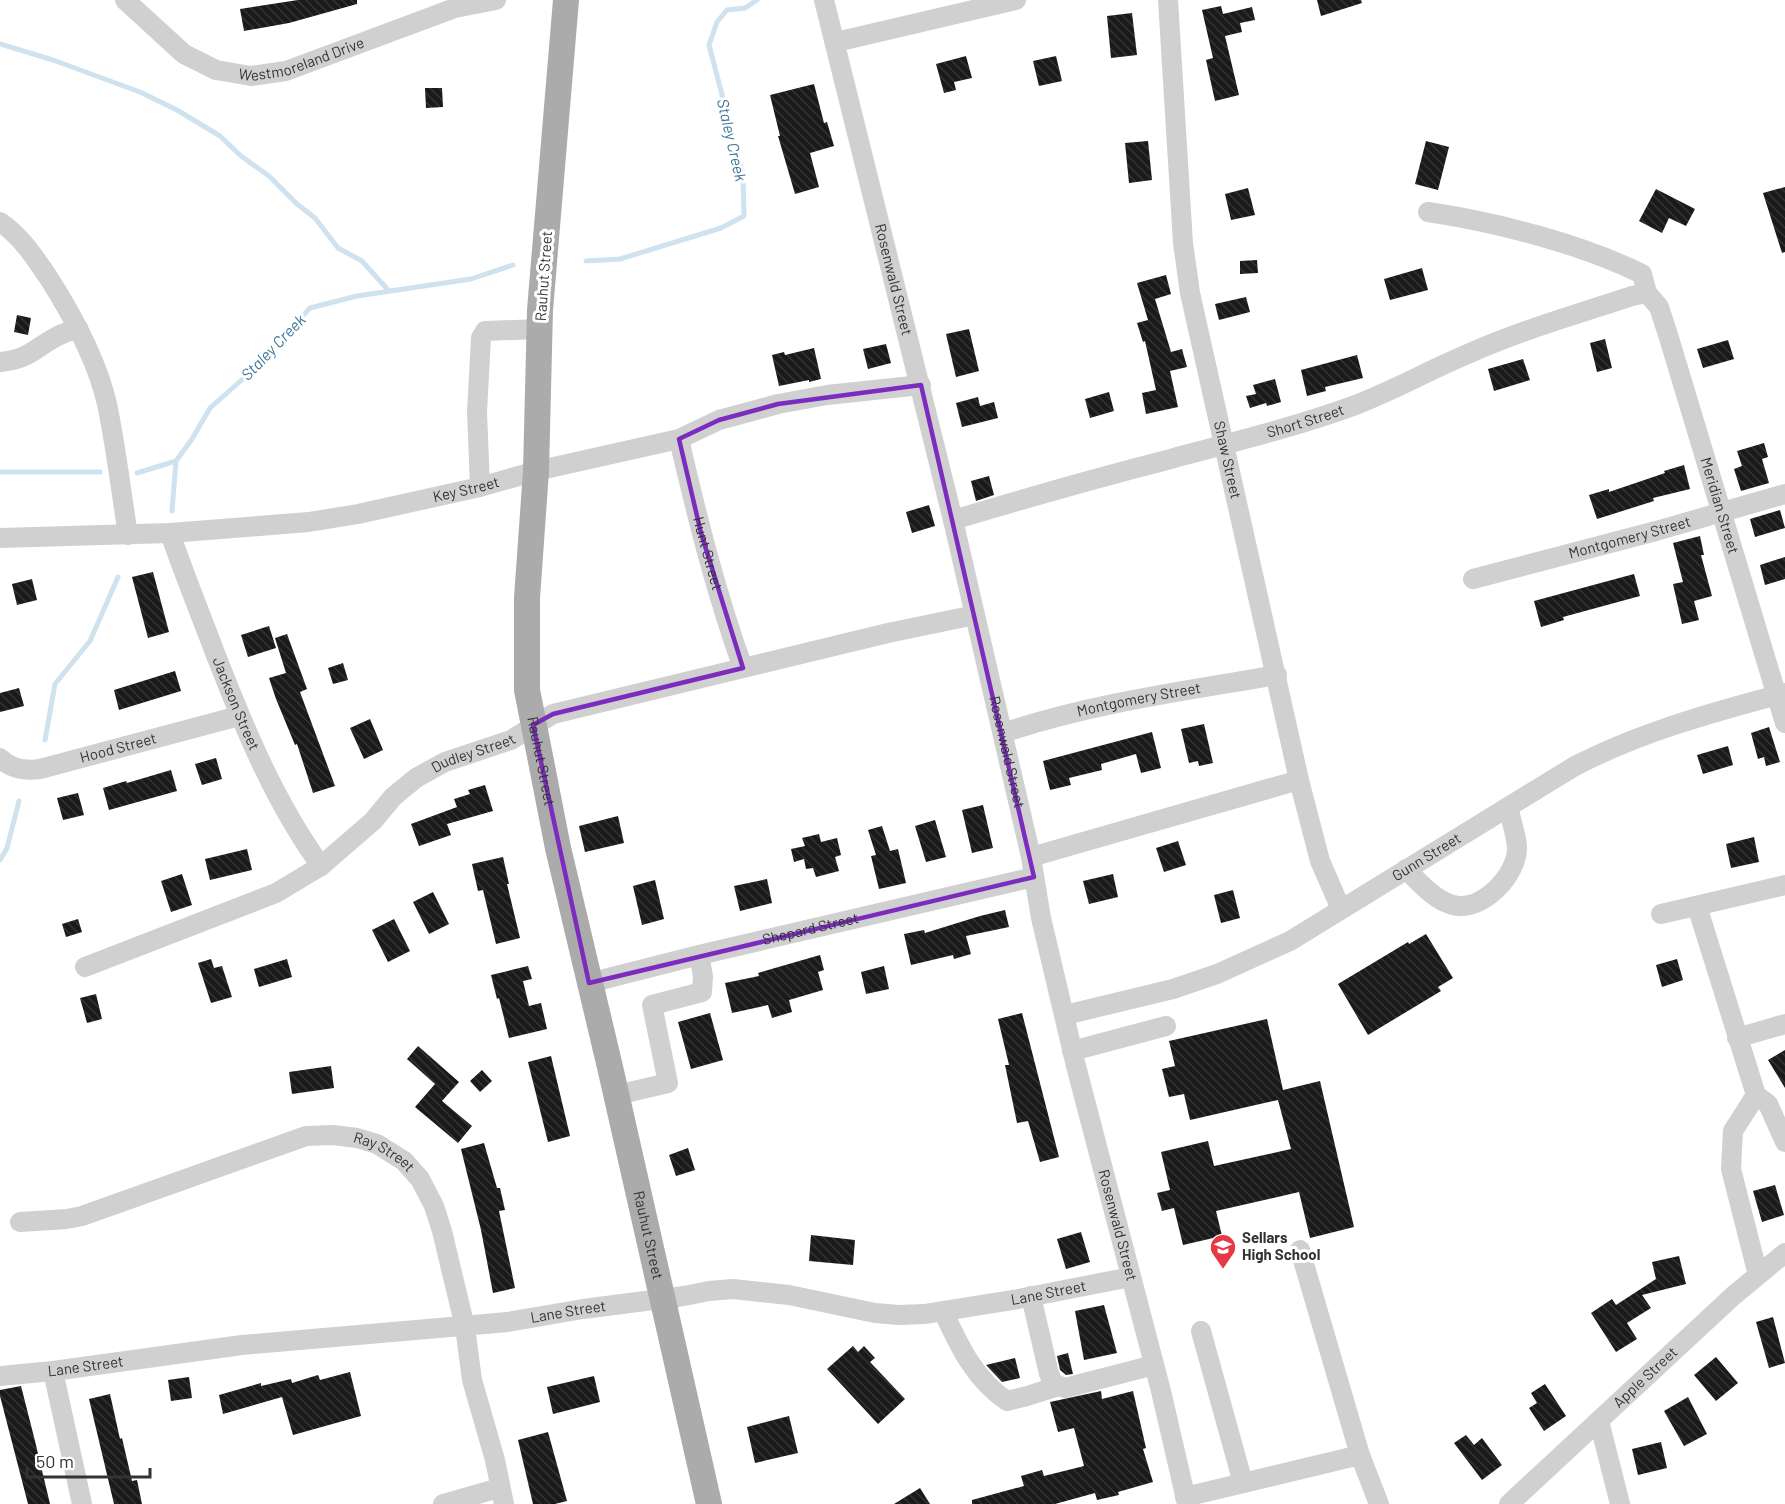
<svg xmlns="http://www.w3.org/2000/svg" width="1785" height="1504" font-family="Barlow,sans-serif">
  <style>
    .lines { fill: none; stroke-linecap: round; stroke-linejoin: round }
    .stream { stroke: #cfe2ee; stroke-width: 5 }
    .building { fill: url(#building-back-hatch) }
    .minor { stroke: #d0d0d0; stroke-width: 20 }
    .major { stroke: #ababab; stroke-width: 26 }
    .marked { fill: none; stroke: #7b2cbf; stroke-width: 4.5; stroke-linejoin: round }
    .labels { text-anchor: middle; stroke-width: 6; stroke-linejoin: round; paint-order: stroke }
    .street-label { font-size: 15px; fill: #333; stroke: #fff }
    .poi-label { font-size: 15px; font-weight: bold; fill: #333; stroke: #fff; text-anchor: start }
    .water-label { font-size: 16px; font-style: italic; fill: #3f7597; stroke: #fff }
  </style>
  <defs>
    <pattern id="building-back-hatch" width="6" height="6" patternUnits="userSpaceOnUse" patternTransform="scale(1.5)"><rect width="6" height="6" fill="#1a1a1a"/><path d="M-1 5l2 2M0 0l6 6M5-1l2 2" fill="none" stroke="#333"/></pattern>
  </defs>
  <rect width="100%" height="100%" fill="#fff"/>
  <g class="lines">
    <path class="stream" d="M0,44l53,16 87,32 37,18 43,26 21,20 28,20 28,28 18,14 23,30 24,13 27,30
      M586,261l34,-2 101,-31 23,-12 -1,-41 -34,-130 8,-23 10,-12 18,-2 12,-8
      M0,472h100
      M137,473l39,-12 16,-22 18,-31 43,-38 57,-62 47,-12 114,-17 42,-14
      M172,511l4,-50
      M45,740l10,-56 35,-43 28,-64
      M0,860l7,-12 12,-47"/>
  </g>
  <path class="building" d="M298,0h59v4l-68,19 -45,8 -4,-22z
    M1317,0h44l1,3 -41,13z
    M1221,6l2,8 29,-7 3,13 -15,3 2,9 -17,4 14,59 -24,6 -9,-41 7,-2 -11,-48z
    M1132,13l5,42 -26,3 -4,-42z
    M966,56l6,22 -18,4 2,8 -12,3 -8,-29z
    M1056,56l6,25 -23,5 -6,-25z
    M814,84l10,39 3,-1 7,24 -24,7 9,34 -24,7 -17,-58h2l-10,-41z
    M425,88h17l1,19 -17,1z
    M1148,141l4,39 -23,3 -4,-40z
    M1426,141l23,6 -11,43 -23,-6z
    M1785,187v65l-3,1 -19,-60z
    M1248,188l7,27 -24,5 -6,-26z
    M1656,189l39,20 -9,17 -17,-8 -7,15 -23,-12z
    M1257,260l1,13 -18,1v-13z
    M1422,268l6,22 -38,10 -6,-21z
    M1166,275l5,19 -16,5 16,53 11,-3 5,18 -17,4 8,36 -32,7 -4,-21 14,-3 -11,-49 -2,1 -6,-19 11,-3 -11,-37z
    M1246,297l4,15 -31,8 -4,-16z
    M17,315l14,3 -3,17 -14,-3z
    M969,329l10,42 -23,6 -10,-43z
    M1605,339l7,29 -15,4 -7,-29z
    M1728,340l6,19 -31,9 -6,-19z
    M886,344l5,19 -23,6 -5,-20z
    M814,348l7,31 -12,3v-2l-30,6 -7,-31 12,-3 1,3z
    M1357,355l6,23 -38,9 1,4 -19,5 -6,-26z
    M1523,359l7,21 -36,11 -6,-22z
    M1275,379l6,23 -14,4 -1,-3 -16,5 -4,-12 10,-2 -3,-9z
    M1109,392l5,19 -24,7 -5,-19z
    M978,397l2,9 14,-4 4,16 -36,9 -6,-24z
    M1764,443l4,14 -6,2 7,24 -28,8 -7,-22 8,-3 -5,-15z
    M1684,465l6,24 -37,9 1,3 -57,18 -8,-24 20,-6v3l56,-19 -1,-2z
    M989,476l5,19 -18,6 -5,-20z
    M929,505l6,21 -23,7 -6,-21z
    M1780,510l5,18 -30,9 -5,-18z
    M1700,536l4,19h-3l11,41 -18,5 5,19 -17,4 -9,-40 10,-2 -10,-39z
    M1785,557v22l-20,6 -5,-20z
    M153,572l16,60 -21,6 -16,-61z
    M1634,574l6,22 -77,21 1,3 -23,7 -7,-26z
    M32,579l5,21 -20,5 -5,-21z
    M269,626l7,22 -28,9 -7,-22z
    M287,634l20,55 -7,3 35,94 -22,7 -16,-49 -2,1 -19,-46 -7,-21 17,-5 -11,-35z
    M343,663l5,17 -15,4 -5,-16z
    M175,671l6,20 -62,19 -5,-20z
    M19,688l5,18 -24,6v-19z
    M370,719l13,31 -19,9 -14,-31z
    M1204,724l9,39 -14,3 -1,-5 -9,2 -8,-34z
    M1769,727l11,35 -14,4 -2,-9 -6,2 -7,-26z
    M1152,732l9,36 -20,5 -5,-19 -35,10 1,6 -33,8 2,7 -21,5 -7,-29z
    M1728,746l5,19 -30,9 -6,-19z
    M216,758l6,21 -20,6 -7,-21z
    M171,770l6,21 -68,19 -6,-22 23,-7 1,2z
    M485,785l8,26 -46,13 4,11 -32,11 -8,-22 46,-17 -3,-8 16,-5 -2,-4z
    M78,793l6,22 -21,5 -6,-22z
    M983,805l10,43 -21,5 -10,-43z
    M618,816l6,27 -39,9 -6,-26z
    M935,820l11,37 -20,5 -11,-36z
    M882,826l8,25 8,-2 8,34 -27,6 -8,-33 5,-1 -8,-25z
    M819,834l2,8 16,-4 4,17 -6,2 4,14 -23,6 -3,-9 -7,1 -2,-10 -10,3 -3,-13 14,-3 -3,-8z
    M1754,837l5,25 -28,6 -5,-24z
    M1178,841l8,24 -22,7 -8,-24z
    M247,849l5,21 -42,10 -5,-21z
    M503,857l6,27h-2l13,54 -24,6 -13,-54 -5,1 -6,-27z
    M182,874l10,31 -21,7 -10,-31z
    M1113,874l5,23 -29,7 -6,-23z
    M767,879l5,24 -32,8 -6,-25z
    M655,880l9,39 -22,6 -9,-39z
    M1233,890l7,28 -19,5 -7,-28z
    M433,892l16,32 -20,10 -16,-32z
    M1005,910l4,17 -43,9 5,18 -17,5 -1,-4 -42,10 -7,-31 20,-4 1,3 55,-17z
    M78,919l4,13 -16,5 -4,-13z
    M394,919l16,32 -22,11 -16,-32z
    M1426,934l27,44 -15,9 3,4 -73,44 -30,-51 70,-42 1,2z
    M820,955l4,15 -6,2 5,18 -34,10 3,12 -20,6 -4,-13 -36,8 -7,-30 34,-7 -1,-3z
    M211,959l3,9 8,-2 10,31 -21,6 -13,-40z
    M287,959l5,18 -33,10 -5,-18z
    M1677,959l6,21 -21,7 -6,-22z
    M528,966l4,13 -9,2 6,25 12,-3 6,26 -38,9 -10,-40 -2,1 -6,-24z
    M884,966l5,23 -23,5 -5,-22z
    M96,994l6,25 -15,4 -7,-25z
    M710,1013l13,47 -32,9 -13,-47z
    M1022,1013l37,144 -19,5 -12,-41 -11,2 -12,-58h4l-11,-46z
    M1267,1019l16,71 37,-9 34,146 -44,11 -11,-46 -83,19 6,25 -39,9 -9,-37 -12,3 -5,-18 13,-3 -9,-38 47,-11 6,25 77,-17 -13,-49 -88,20 -6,-26 -15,3 -7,-28 13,-3 -6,-25z
    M418,1046l41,36 -17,19 30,25 -14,17 -43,-36 20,-23 -28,-25z
    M1785,1050v38l-17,-28z
    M551,1056l19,80 -22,6 -20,-80z
    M331,1066l3,22 -42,6 -3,-22z
    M482,1070l10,11 -12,11 -10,-11z
    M484,1143l13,45h3l5,22 -6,1 16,77 -22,5 -12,-63 -20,-81z
    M688,1148l7,22 -19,6 -7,-21z
    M1775,1185l9,30 -22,7 -9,-31z
    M1081,1232l9,30 -24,7 -9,-30z
    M811,1235l44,5 -2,25 -44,-4z
    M1679,1256l7,28 -44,11 9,13 -24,15 10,16 -21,13 -25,-39 21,-14 4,6 40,-26 -4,-17z
    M1104,1305l13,48 -33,7 -9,-49z
    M1773,1317l12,46 -16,5 -13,-46z
    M853,1346l5,6 6,-6 11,12 -5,4 35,37 -27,25 -51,-55z
    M1068,1353l5,21 -7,1 -6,-5 -3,-14z
    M1716,1357l22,26 -22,18 -22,-26z
    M1015,1358l5,20 -18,4 -16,-17z
    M350,1372l11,44 -68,19 -11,-38 -59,17 -4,-19 42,-12v3l30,-7 1,4 26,-8 2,5z
    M594,1376l6,26 -47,12 -6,-27z
    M189,1377l3,21 -21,3 -3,-21z
    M1545,1384l21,32 -22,15 -15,-23 8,-5 -6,-10z
    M21,1386l14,55 15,63h-22l-28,-108v-6z
    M1101,1391l1,8 31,-8 13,57 -3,1 10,33 -35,10 1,3 -22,5 -2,-7 -40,11h-83v-4l52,-14 -3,-10 21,-6 2,6 40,-10 -10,-38 -16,4 -8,-30z
    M110,1394l10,45 2,-1 10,43 5,-1 5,24h-28l-25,-105z
    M1688,1397l19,37 -23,12 -20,-35z
    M789,1416l9,37 -43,10 -8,-36z
    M548,1432l19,69 -12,3h-22l-15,-64z
    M1466,1435l8,10 8,-7 20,27 -20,15 -28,-37z
    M1661,1442l6,26 -29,7 -6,-26z
    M920,1488l10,16h-36z"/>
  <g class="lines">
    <g class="minor">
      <path id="s1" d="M125,0l59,54 32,16 35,6 35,-5 169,-63 41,-8"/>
      <path id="s2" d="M824,0l129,520 78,337 10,61 35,148 85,325 26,113"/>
      <path id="s3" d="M1168,0l15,243 7,50 109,487 21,81 21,48"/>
      <path d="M836,42l180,-42"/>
      <path d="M1428,212c68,10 153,32 214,62l5,19"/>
      <path d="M0,222c21,14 36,37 50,58 24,38 47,80 57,124 9,43 14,87 21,131"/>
      <path id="s4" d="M1647,293l12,14 10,31 116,385"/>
      <path d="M0,362c29,-3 32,-12 56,-25 6,-4 15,-6 22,-9"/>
      <path id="s5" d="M679,439c18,78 37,154 64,229"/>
      <path d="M480,487l-3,-75 4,-74 4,-7 55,-2"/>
      <path id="s6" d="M953,520c70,-21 140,-41 210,-59 62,-17 126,-32 187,-54 41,-15 79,-37 120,-54 52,-23 108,-39 162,-57l15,-3"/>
      <path id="s7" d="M170,533c14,41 30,80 45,120 29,74 59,148 106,213"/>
      <path id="s8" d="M0,538l170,-5 139,-11 49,-8 122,-27 56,-16 143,-32 40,-19 59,-16 49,-9 94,-10"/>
      <path id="s9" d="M1473,579l183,-48 129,-37"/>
      <path id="s10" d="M1003,733c89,-30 182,-42 274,-58"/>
      <path id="s11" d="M0,758c11,11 25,13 40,11l199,-53"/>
      <path d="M1031,857l268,-77"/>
      <path d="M1406,869c13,13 28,31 47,36 28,8 65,-30 64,-58 -1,-13 -6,-27 -9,-40"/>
      <path d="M1697,906l59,189 -23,36 -2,38 27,106"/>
      <path d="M1661,914l124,-29"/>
      <path id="s12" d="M85,967l191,-74 45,-27 52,-45 20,-24 23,-19 29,-16 66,-22 42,-26 335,-81 87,-18"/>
      <path id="s13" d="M589,983l110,-28 335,-78"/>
      <path id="s14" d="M1065,1015l108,-26 44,-15 73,-33 285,-175c66,-34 138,-54 210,-73"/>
      <path d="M1737,1038l48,-14"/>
      <path d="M1072,1051l94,-25"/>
      <path d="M617,1095l51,-12 -16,-78 50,-13 1,-16 -4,-21"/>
      <path d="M1756,1095l12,9 17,38"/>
      <path id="s15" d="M20,1222l47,-3 15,-3 224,-80 27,-1 24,3 20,6 27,17 16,18 14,27 8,25 23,96 7,53 23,80 9,44"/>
      <path d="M1300,1250l60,205"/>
      <path d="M1031,1296l18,78 5,10 11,4 89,-23"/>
      <path d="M943,1311c16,34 31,68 64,90l20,-5 32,-10"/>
      <path d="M1201,1331l42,152"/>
      <path d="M53,1371l29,133"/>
      <path id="s16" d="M0,1376l53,-5 189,-26 266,-23 75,-13 101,-13 25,-5 24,-2 56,6 86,18 24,2 25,-1 94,-15 113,-22"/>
      <path d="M1599,1421l21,83"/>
      <path d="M1185,1497l175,-42 19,49"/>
      <path d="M443,1504l56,-16"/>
      <path id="s17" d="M1509,1504l224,-208 52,-43"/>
    </g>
    <path class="major" id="s18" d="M566,0l-26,310 -4,161 -9,127v92l31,158 52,219 99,437"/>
  </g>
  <path class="marked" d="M921,385l113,492 -445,106 -56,-258 20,-11 190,-46 -42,-135 -22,-94 40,-19 59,-16z"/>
  <defs>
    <g id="school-pin" transform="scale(1.35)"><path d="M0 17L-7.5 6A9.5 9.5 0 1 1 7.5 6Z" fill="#e63946" stroke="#fff"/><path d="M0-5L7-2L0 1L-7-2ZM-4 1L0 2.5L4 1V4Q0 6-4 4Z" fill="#fff"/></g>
  </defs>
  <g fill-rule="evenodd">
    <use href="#school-pin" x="1223" y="1247"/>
  </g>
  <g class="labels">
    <g class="street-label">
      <text dy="5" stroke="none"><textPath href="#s1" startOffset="204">Westmoreland Drive</textPath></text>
      <text transform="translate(544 276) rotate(-86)" y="5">Rauhut Street</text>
      <text dy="5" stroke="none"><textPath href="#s2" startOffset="288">Rosenwald Street</textPath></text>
      <text dy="5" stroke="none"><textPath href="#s6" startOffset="366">Short Street</textPath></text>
      <text dy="5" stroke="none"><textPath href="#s3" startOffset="465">Shaw Street</textPath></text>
      <text dy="5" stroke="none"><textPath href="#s8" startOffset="470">Key Street</textPath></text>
      <text dy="5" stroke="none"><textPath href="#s4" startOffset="226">Meridian Street</textPath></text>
      <text dy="5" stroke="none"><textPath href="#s9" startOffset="162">Montgomery Street</textPath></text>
      <text dy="5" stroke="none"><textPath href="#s5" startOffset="118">Hunt Street</textPath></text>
      <text dy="5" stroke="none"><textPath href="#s10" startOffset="140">Montgomery Street</textPath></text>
      <text dy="5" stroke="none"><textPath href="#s7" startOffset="183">Jackson Street</textPath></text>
      <text dy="5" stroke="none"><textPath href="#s11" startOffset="124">Hood Street</textPath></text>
      <text dy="5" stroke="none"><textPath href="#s2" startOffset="774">Rosenwald Street</textPath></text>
      <text dy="5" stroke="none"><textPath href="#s12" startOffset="450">Dudley Street</textPath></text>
      <text dy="5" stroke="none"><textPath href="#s18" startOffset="764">Rauhut Street</textPath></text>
      <text dy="5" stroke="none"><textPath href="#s14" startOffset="398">Gunn Street</textPath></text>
      <text dy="5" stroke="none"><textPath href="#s13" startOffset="228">Shepard Street</textPath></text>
      <text dy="5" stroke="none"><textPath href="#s15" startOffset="382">Ray Street</textPath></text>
      <text dy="5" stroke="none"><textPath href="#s2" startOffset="1260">Rosenwald Street</textPath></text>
      <text dy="5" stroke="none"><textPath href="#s18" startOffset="1250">Rauhut Street</textPath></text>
      <text dy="5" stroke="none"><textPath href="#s16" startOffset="1058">Lane Street</textPath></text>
      <text dy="5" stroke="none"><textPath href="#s16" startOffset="572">Lane Street</textPath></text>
      <text dy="5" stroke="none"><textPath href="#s16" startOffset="86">Lane Street</textPath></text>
      <text dy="5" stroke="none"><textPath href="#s17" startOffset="186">Apple Street</textPath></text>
    </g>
    <g class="poi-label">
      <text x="1242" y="1243">Sellars<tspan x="1242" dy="17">High School</tspan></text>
    </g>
    <g class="water-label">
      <text transform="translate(732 140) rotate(77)" y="6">Staley Creek</text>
      <text transform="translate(273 347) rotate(-46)" y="6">Staley Creek</text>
    </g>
  </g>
  <path d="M27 1468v9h123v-9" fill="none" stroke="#333333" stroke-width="3"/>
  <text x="36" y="1468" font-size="18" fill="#333333" stroke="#ffffff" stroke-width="4.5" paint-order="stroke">50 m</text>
</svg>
